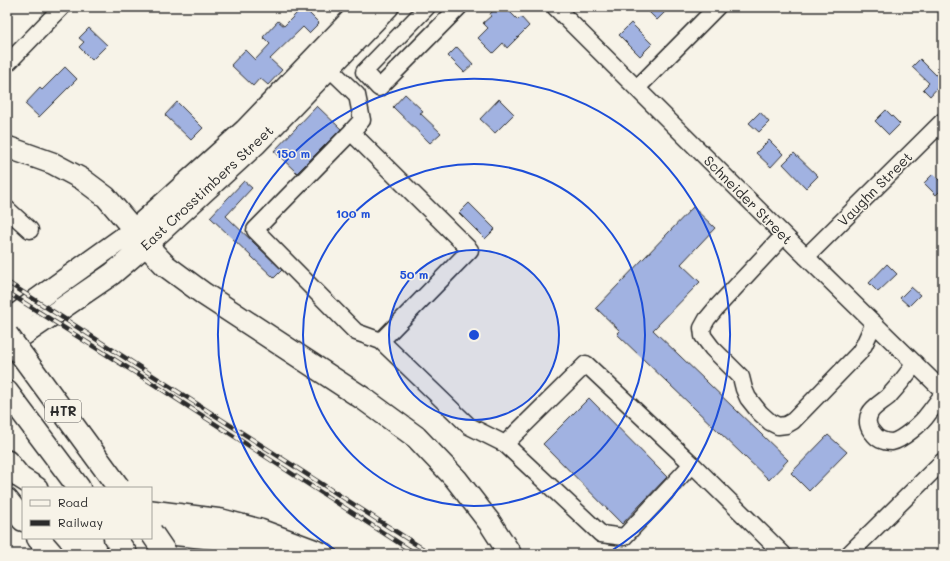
<svg xmlns="http://www.w3.org/2000/svg" width="950" height="561" font-family="Mali,sans-serif">
  <style>
    .building { fill: #a1b2e1; stroke: #2b2b2b }
    .lines { fill: none; stroke-linecap: round; stroke-linejoin: round }
    .minor-casing { stroke: #2b2b2b; stroke-width: 19 }
    .major-casing { stroke: #2b2b2b; stroke-width: 24 }
    .highway-casing { stroke: #2b2b2b; stroke-width: 25 }
    .minor { stroke: #f7f3e8; stroke-width: 16 }
    .major { stroke: #f7f3e8; stroke-width: 21 }
    .highway { stroke: #f7f3e8; stroke-width: 22 }
    .rail-casing { stroke: #2b2b2b; stroke-width: 4.5 }
    .rail { stroke: #f7f3e8; stroke-width: 3; stroke-dasharray: 9; stroke-linecap: butt }
    .highway-bridge-casing { stroke: #2b2b2b; stroke-width: 25; stroke-linecap: butt }
    .highway-bridge { stroke: #f7f3e8; stroke-width: 22 }
    .ring { fill: none; stroke: #1d4ed8; stroke-width: 2 }
    .labels { text-anchor: middle; stroke-width: 3; stroke-linejoin: round; paint-order: stroke }
    .shield { fill: #f7f3e8; stroke: #686764; stroke-width: 1 }
    .shield-label { font-size: 13px; font-weight: bold; fill: #2b2b2b }
    .street-label { font-size: 14px; fill: #2b2b2b; stroke: #f7f3e8 }
    .centre { fill: #1d4ed8; stroke: #f7f3e8; stroke-width: 2 }
    .ring-label { font-size: 12px; text-anchor: middle; font-weight: bold; fill: #1d4ed8; stroke: #f7f3e8; stroke-width: 3; stroke-linejoin: round; paint-order: stroke }
  </style>
  <rect width="100%" height="100%" fill="#f7f3e8"/>
  <filter id="ink" filterUnits="userSpaceOnUse"><feTurbulence type="fractalNoise" baseFrequency=".025" numOctaves="2"/><feDisplacementMap in="SourceGraphic" scale="8" xChannelSelector="R" yChannelSelector="G"/><feConvolveMatrix kernelMatrix="1 2 1 2 8 2 1 2 1" color-interpolation-filters="sRGB"/></filter>
  <g filter="url(#ink)">
    <path class="building" d="M303,7l16,16 -10,10 -6,-6 -33,32 12,11 -14,15 -8,-7 -7,8 -22,-21 14,-15 10,10 15,-16 -7,-7 15,-16 6,5z
      M497,7h8l13,13 3,-3 8,9 -22,22 -4,-5 -10,10 -15,-15 10,-10 -5,-5 8,-7 -1,-2z
      M644,7h26l-13,13z
      M631,23l21,21 -12,12 -21,-21z
      M89,28l18,17 -15,15 -13,-13 5,-5 -5,-4z
      M457,47l16,17 -9,8 -16,-16z
      M920,59l23,23 -13,14 -7,-7 6,-6 -17,-16z
      M65,67l12,12 -38,38 -14,-13 15,-16 2,2z
      M405,94l18,17 -3,2 21,20 -11,10 -37,-36z
      M499,99l15,15 -19,19 -15,-14z
      M177,102l26,26 -12,12 -26,-25z
      M317,106l24,23 -44,44 -23,-22z
      M886,110l14,14 -11,11 -14,-14z
      M760,112l9,10 -10,10 -10,-9z
      M769,140l14,14 -12,13 -15,-14z
      M794,153l24,23 -12,12 -23,-24z
      M933,174l10,10v4l-7,7 -12,-12z
      M244,181l8,7 -26,28 56,54 -8,8 -64,-61z
      M469,203l26,26 -10,10 -26,-26z
      M693,207l22,21 -34,36 19,18 -47,48 135,130 -19,20 -152,-146 3,-3 -24,-23z
      M887,264l10,10 -19,18 -9,-9z
      M911,287l9,8 -11,11 -9,-8z
      M589,398l78,79 -45,47 -79,-80z
      M828,435l19,17 -38,39 -18,-18z"/>
    <g class="lines">
      <g class="minor-casing">
        <path id="minor" d="M427,7l-63,65 15,16 80,-81
          M555,7l241,240 147,144
          M7,64l55,-57
          M329,68l28,27 5,25 -11,12 -96,98 101,102 25,9 88,85 36,18 81,-80 106,100 91,90
          M637,88l80,-81
          M351,132l119,118 -89,91
          M7,209l23,21
          M784,235l-67,72 -10,12 -5,9 1,8 9,12 29,29 3,12 4,9 12,15 10,9 8,4 8,-1 7,-4 66,-68 5,-8 10,-22
          M806,257l137,-136
          M915,363c-8,12 -17,23 -27,34 -6,5 -15,10 -18,16 -4,7 -2,15 3,20 4,6 11,9 19,9 10,-2 30,-19 36,-28 5,-6 10,-13 15,-20
          M505,444l96,90 23,3 68,-73
          M849,554l94,-93"/>
      </g>
      <g class="major-casing">
        <path id="major" d="M7,147l45,16 30,16 24,18 28,33 9,12
          M7,321l127,-91 111,-100 118,-123
          M7,346l105,-72 34,-29 110,-101 132,-137
          M7,461l14,17 16,10
          M151,511l71,9 38,10 64,24
          M151,532l68,7 54,15"/>
      </g>
      <g class="highway-casing">
        <path id="highway" d="M146,245l20,21 38,28 160,105 52,38 40,42 34,44 20,31
          M7,392l72,96
          M7,500l16,20
          M38,538l14,16
          M115,538l11,16"/>
      </g>
      <use href="#minor" class="minor"/>
      <use href="#major" class="major"/>
      <use href="#highway" class="highway"/>
      <g class="rail-casing">
        <path id="rail" d="M7,282l424,272
          M7,292l148,93 261,169"/>
      </g>
      <use href="#rail" class="rail"/>
      <g class="highway-bridge-casing">
        <path id="highway-bridge" d="M7,335l112,153
          M151,532l15,22"/>
      </g>
      <use href="#highway-bridge" class="highway-bridge"/>
    </g>
  </g>
  <circle cx="474" cy="335" r="85" fill="#1d4ed8" fill-opacity=".12"/>
  <g class="ring">
    <circle cx="474" cy="335" r="85"/>
    <circle cx="474" cy="335" r="171"/>
    <path d="M340 553A256 256 0 1 1 608 553"/>
  </g>
  <g class="labels">
    <rect class="shield" x="45" y="400" width="36" height="22" rx="3"/>
    <g class="shield-label">
      <text x="63" y="416">HTR</text>
    </g>
    <g class="street-label">
      <text transform="translate(207 188) rotate(-43)" y="5">East Crosstimbers Street</text>
      <text transform="translate(875 189) rotate(-45)" y="5">Vaughn Street</text>
      <text transform="translate(748 200) rotate(45)" y="5">Schneider Street</text>
    </g>
  </g>
  <circle cx="474" cy="335" r="6" class="centre"/>
  <g class="ring-label">
    <text x="293" y="158">150 m</text>
    <text x="353" y="218">100 m</text>
    <text x="414" y="279">50 m</text>
  </g>
  <rect width="950" height="561" fill="none" stroke="#f7f3e8" stroke-width="24"/>
  <rect x="12" y="12" width="926" height="537" fill="none" stroke="#2b2b2b" stroke-width="1.5" filter="url(#ink)"/>
  <rect x="22" y="487" width="130" height="52" fill="#f7f3e8" stroke="#a5a39c"/>
  <rect x="30" y="500" width="20" height="6" fill="#f7f3e8" stroke="#a5a39c"/>
  <text x="58" y="507" font-size="12" fill="#2b2b2b">Road</text>
  <rect x="30" y="520" width="20" height="6" fill="#2b2b2b" stroke="#a5a39c"/>
  <text x="58" y="527" font-size="12" fill="#2b2b2b">Railway</text>
</svg>
